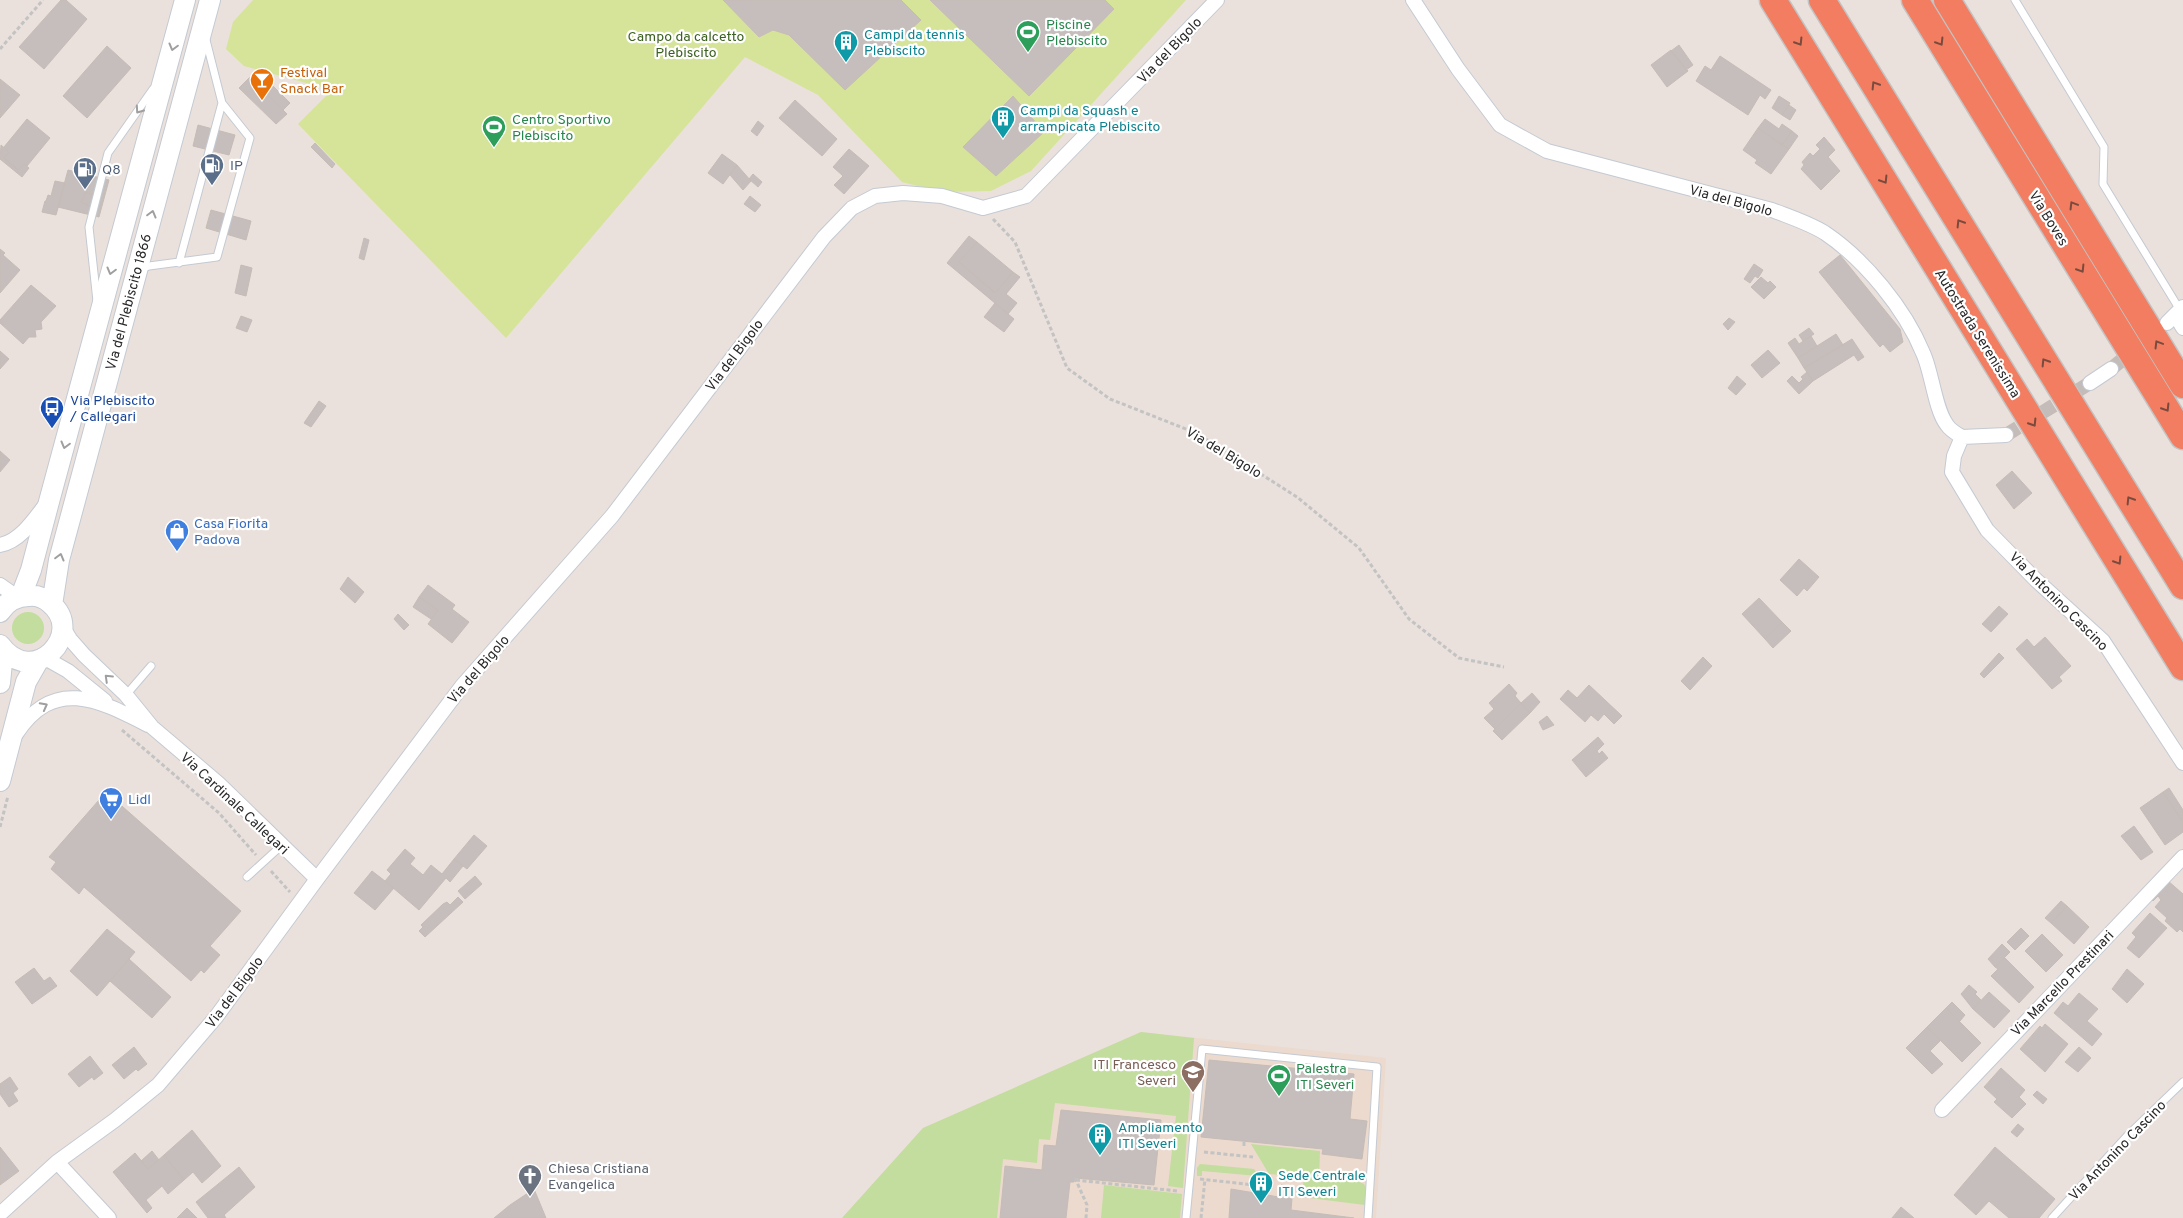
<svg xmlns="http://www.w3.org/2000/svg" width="2183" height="1218" font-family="Overpass,sans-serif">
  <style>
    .education { fill: #ebdacd }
    .green { fill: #c2dd9d }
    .pitch { fill: #d5e499 }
    .building { fill: #c6bebc; stroke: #c6bcb6 }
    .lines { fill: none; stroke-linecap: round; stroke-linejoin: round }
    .street-tunnel { stroke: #c3bcb8; stroke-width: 14; stroke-dasharray: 14 7; stroke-linecap: butt }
    .lane-casing { stroke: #c4cad2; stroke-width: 9 }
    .street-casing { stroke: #c4cad2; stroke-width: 16 }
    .secondary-casing { stroke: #c4cad2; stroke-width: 22 }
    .highway-casing { stroke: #c3c3c3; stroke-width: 29 }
    .path { stroke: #c3c3c3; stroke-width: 3; stroke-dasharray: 4 2.5; stroke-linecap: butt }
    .lane { stroke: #fff; stroke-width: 7 }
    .street { stroke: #fff; stroke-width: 14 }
    .secondary { stroke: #fff; stroke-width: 20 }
    .highway { stroke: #f27d60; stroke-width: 26 }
    .oneway { stroke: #794b3f }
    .oneway2 { stroke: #9f9f9f }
    .labels { text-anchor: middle; stroke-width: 4.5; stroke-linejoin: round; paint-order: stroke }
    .leisure-label { font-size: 14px; fill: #27864d; stroke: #fff; text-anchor: start }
    .culture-label { font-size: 14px; fill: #0d838f; stroke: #fff; text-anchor: start }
    .park-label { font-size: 14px; fill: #3c601f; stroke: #fff }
    .street-label { font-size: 14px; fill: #292929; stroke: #fff }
    .food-label { font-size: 14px; fill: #c56008; stroke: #fff; text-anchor: start }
    .service-label { font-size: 14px; fill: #4e5e75; stroke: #fff; text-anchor: start }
    .transit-label { font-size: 14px; fill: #164399; stroke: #fff; text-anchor: start }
    .shop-label { font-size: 14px; fill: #366cbe; stroke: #fff; text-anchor: start }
    .education-label { font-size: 14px; fill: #785e54; stroke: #fff; text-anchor: end }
    .worship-label { font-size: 14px; fill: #5b616d; stroke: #fff; text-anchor: start }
  </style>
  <rect width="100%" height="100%" fill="#eae1dc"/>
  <path class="education" d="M1141,1032l245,26 -10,160h-534l81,-90z"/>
  <path class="green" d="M12 628a16 16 0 1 1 32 0a16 16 0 1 1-32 0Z
    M1141,1032l53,6 -11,150 -15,-2 8,-70 -121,-13 -5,37 -11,-1 -2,24 -34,-4 -6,59h-155l81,-90z
    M1251,1144l69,7 -1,26 38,4 7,3 3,6 -2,15 -63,-8 2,-20 -35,-3z
    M1200,1164l54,5 4,7 -56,-5v5h-5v-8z
    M1104,1185l78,9 -2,24h-79z"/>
  <path class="pitch" d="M253,0h933l-155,171 -40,20 -49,1 -40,-10 -84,-87 -73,-38 -239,281 -208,-214 34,-34 -88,-24 -18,-17 7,-27z"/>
  <path class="building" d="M61,0h5l21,19 -43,50 -25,-22z
    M723,0h178l20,20 -76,70 -56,-55 -16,-5 -14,7z
    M930,0h175l9,9 -85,87z
    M1679,45l14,20 -7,5 -15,-19z
    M107,46l24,22 -44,50 -24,-22z
    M1671,50l17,21 -21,16 -16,-22z
    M1720,56l51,34 -6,9 -5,-4 -12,20 -52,-34 9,-15 6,4z
    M250,77l37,37 -11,10 -37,-36z
    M0,79l20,16 -20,23z
    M271,84l19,19 -7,7 -19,-19z
    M1013,96l31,36 -48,44 -33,-29z
    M1779,96l11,7 -8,12 -10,-7z
    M795,100l42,39 -15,17 -43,-38z
    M1789,105l7,5 -6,10 -8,-5z
    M27,119l23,19 -23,28 -3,-2 -6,6 -14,-12 5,-6 -5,-5z
    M1765,119l14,10 3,-5 10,7 -10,14 -24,-17z
    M758,121l6,5 -7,10 -6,-5z
    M198,125l37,10 -6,20 -36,-9z
    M1758,128l31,21 -18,25 -16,-11 2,-3 -14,-10z
    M1792,131l6,5 -9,13 -7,-4z
    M1824,137l11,13 -7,7 12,14 -19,19 -20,-21 3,-4 -2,-3 8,-9 3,3 7,-7 -4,-4z
    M315,143l20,21 -3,4 -21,-21z
    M1,145l8,7 -5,6 14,12 6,-6 5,4 -7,9 -22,-18z
    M849,149l20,17 -25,28 -10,-9 9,-9 -10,-9z
    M722,154l15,11 -14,19 -15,-11z
    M737,165l14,16 -8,9 -13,-15z
    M68,170l41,10 -10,37 -41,-10z
    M753,174l9,8 -4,5 -9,-8z
    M55,181l10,2 -9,32 -14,-3 3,-11h1l2,-6 3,1z
    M86,192l11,5 -6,10 -10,-5z
    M750,196l11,9 -6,7 -11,-8z
    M211,210l40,11 -5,19 -40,-12z
    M969,236l8,6 -18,20 36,31 18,-21 7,5 -14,17 11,9 -9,11 -61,-51z
    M364,238l5,2 -5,20 -5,-2z
    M977,242l36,30 -18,21 -36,-31z
    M0,249l5,4 -2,2 17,15 -20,23z
    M1840,255l60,74 3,13 -13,10 -7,-8 -3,3 -61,-75z
    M1754,264l9,6 -5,8 -3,-2 -5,7 -6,-4z
    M241,265l11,3 -6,28 -11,-3z
    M1761,277l7,6 2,-2 6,6 -12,12 -13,-12z
    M31,285l25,21 -15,16 1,7 -7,1 1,7h-7l-6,7 -23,-21v-3z
    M995,303l19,16 -10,13 -20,-15z
    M241,316l11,4 -5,12 -11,-4z
    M1729,318l6,4 -7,8 -5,-6z
    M1809,328l5,6 -11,7 -4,-6z
    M1836,334l7,11 -39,23 -6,-10z
    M1811,336l6,10 -19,12 -10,-15 7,-5 4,6z
    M1852,339l12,18 -6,4 -4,-6 -41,26 -9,-13z
    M1768,350l12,13 -18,15 -11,-13z
    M0,351l9,8 -9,10z
    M1807,372l6,9 -14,13 -12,-13 5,-5 7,7 4,-4 -2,-2z
    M1737,376l9,8 -10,11 -8,-7z
    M319,401l7,5 -15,21 -7,-4z
    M0,451l10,9 -10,12z
    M2012,471l20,22 -18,16 -18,-24z
    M1799,559l20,18 -12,14 -3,-3 -7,8 -17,-16z
    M348,577l16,15 -9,11 -15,-14z
    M428,585l27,20 -3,4 17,13 -17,21 -24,-19 10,-14 -19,-13z
    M419,597l19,13 -7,9 -18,-12z
    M1759,598l23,24 -17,17 -23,-25z
    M1999,606l9,8 -17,18 -9,-8z
    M398,614l11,11 -5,5 -10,-11z
    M1782,622l9,9 -18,17 -8,-9z
    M2045,637l26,29 -12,11 3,4 -10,8 -36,-40 11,-10 7,8z
    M1999,653l5,5 -20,20 -4,-4z
    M1703,657l9,9 -22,24 -9,-9z
    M1509,684l8,9 -2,3 6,7 -26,26 -11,-11 10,-9 -5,-6z
    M1589,685l33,31 -8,8 -10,-10 -6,7 -7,-6 -6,7 -25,-23 8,-9 9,8z
    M1532,693l8,9 -10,11 -9,-10z
    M1521,703l9,10 -28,27 -9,-9z
    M1547,716l7,9 -11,5 -4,-8z
    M1598,737l6,7 -7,7 2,3 3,-3 6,7 -22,19 -14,-17z
    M2169,788l14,22v12l-20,-30z
    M106,792l135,119 -31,35 10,9 -16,18 -3,-3 -10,11 -107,-94 -5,7 -28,-25 5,-7 -7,-5z
    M2163,792l20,30v10l-18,13 -25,-37z
    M2134,826l19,26 -12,8 -20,-24z
    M474,835l13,11 -20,23 -13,-10z
    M405,849l10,9 -5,6 13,11 8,-10 11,9 12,-15 9,7 -13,16 -4,-4 -27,32 -34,-29 6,-7 -4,-4z
    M372,871l22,17 -19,22 -21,-17z
    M475,876l7,8 -17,15 -7,-8z
    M2167,880l16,14v38l-3,-3 -3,3 -12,-11 2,-3 -12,-11 6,-7 -3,-4 -5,5 -3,-3z
    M458,897l5,5 -38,35 -6,-6 4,-4 -2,-2 22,-21 4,-2 3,3z
    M2061,901l6,5 -16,17 -6,-5z
    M2067,906l22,21 -15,17 -23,-21z
    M2150,913l17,15 -28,30 -12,-10 9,-11 -4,-4z
    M2021,928l8,8 -14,14 -8,-8z
    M107,929l28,23 -38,44 -27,-25z
    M2042,934l21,21 -17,17 -21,-21z
    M2002,944l8,8 -15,15 -7,-8z
    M2005,958l29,29 -15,16 -28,-27 7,-7 -3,-2z
    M129,959l42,38 -19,21 -42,-37z
    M34,968l10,13 6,-4 7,9 -25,18 -17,-22z
    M2127,969l17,15 -17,19 -15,-14z
    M1969,985l8,7 -2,2 6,6 -8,9 -12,-15z
    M1989,992l21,19 -16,17 -21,-19z
    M2079,993l19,16 -11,12 15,13 -10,12 -38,-33 9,-11 5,4z
    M1952,1002l13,13 -5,6 -14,-13z
    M1946,1008l35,35 -19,19 -35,-35z
    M2045,1024l23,20 -23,28 -25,-23 20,-23 2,2z
    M1927,1027l13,14 -10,10 13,13 -11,10 -26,-26z
    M134,1047l13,17 -9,7 -2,-2 -12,10 -12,-14z
    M2079,1047l12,11 -13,14 -13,-10z
    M90,1056l13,17 -9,7 -2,-3 -13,10 -11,-13z
    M1209,1060l145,14 -4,45 17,2 -5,38 -40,-5 1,-5 -122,-12z
    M2001,1068l24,22 -6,7 7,7 -14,14 -18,-16 3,-3 -13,-12z
    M10,1077l8,12 -5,4 5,8 -9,6 -9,-13v-10z
    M2037,1091l10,8 -4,5 -10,-9z
    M1061,1110l100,10 -7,65 -79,-7 -1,4h-4l-4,36h-66l5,-52 37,4 2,-25 12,1z
    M2018,1124l6,5 -7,8 -6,-5z
    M192,1130l29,36 -19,17 -9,-11 -9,8 -20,-25z
    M0,1147l19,24 -19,14z
    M1995,1147l60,52 -16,19h-30l-20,-17 -13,14 -22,-20z
    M152,1151l7,9 -11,9 -7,-8z
    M135,1153l13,16 16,-14 20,25 -16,14 -6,-8 -16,14 6,8 -5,5 -34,-41z
    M239,1167l16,20 -31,28 2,3h-18l-12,-16z
    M1281,1185l12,1 -2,24 63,8h-125l2,-29 48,8z
    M534,1189l12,29h-52l16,-13z
    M1901,1207l13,11h-22z
    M187,1208l10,10h-20z"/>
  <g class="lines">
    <path class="street-tunnel" d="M2111,369l46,-38
      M2006,435l84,-52"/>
    <g class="lane-casing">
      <path id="lane" d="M2015,0l89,147 -1,37 77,126
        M179,263l43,-160
        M140,269l9,-3 68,-9 33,-119 -28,-35 -16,-63
        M97,301l-8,-74 19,-74 45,-64
        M126,695l25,-29
        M247,877l34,-31
        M1186,1218l16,-169 175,18 -9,151
        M2052,1218l75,-82 56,-54"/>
    </g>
    <g class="street-casing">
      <path id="street" d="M1413,0l45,69 42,56 47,26 225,59c18,7 37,13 53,23 40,27 80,76 98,120 9,19 12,57 24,72 3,5 10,9 15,12l44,-2
        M2176,316l7,12
        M2167,323l16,-16
        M2090,383l21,-14
        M1962,437l-8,19 -2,16 35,58 49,50 67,61 80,122
        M0,545c20,-4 34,-25 46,-41
        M0,585l17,12
        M62,626l8,13 14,16 42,40 26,32 66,56 99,96
        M45,658l23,13 37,30
        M16,734c38,-58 83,-34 132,-9
        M1942,1110l241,-253
        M57,1162l52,56
        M0,1214l57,-52 58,-42 43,-35 58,-68 101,-138 145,-193 150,-170 212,-279 28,-29 23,-12 28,-3 39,3 41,12 43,-12 191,-196"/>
    </g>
    <g class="secondary-casing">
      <path id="secondary" d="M21,596l10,-26 19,-72 135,-498
        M52,605l7,-45 151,-560
        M0,612c7,-11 16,-16 29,-16 8,-1 15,2 21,7 37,30 -17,87 -50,42
        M0,650l2,12 -2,21
        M0,781l26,-99 12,-21"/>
    </g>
    <g class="highway-casing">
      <path id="highway" d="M1773,0l410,667
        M1822,0l361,586
        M1915,0l268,436
        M1947,0l236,385"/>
    </g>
    <path class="path" d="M0,49l43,-49
      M993,219l22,23 52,126 43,31 86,34 101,64 62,51 50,71 50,39 45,9
      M122,730l97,83 37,42
      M0,827l8,-31
      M271,871l19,21
      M1244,1146v-5
      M1204,1152l49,5
      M1075,1178l12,27 -1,13
      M1200,1179l72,8
      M1076,1180l101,11
      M1201,1218l4,-39"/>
    <use href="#lane" class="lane"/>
    <use href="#street" class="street"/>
    <use href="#secondary" class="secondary"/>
    <use href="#highway" class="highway"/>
  </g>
  <defs><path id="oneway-chevron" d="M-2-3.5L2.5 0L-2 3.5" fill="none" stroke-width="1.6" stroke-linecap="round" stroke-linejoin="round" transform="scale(1.25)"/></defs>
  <g class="oneway">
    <use href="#oneway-chevron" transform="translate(1799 42) rotate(58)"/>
    <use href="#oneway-chevron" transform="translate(1940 42) rotate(58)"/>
    <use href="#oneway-chevron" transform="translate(1875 85) rotate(-122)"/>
    <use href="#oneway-chevron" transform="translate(1884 180) rotate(58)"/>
    <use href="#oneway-chevron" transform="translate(2073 205) rotate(-121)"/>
    <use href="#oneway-chevron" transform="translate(1960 223) rotate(-122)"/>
    <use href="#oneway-chevron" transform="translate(2081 269) rotate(58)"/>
    <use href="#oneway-chevron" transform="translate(2158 344) rotate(-121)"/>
    <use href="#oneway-chevron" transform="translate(2045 362) rotate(-122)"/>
    <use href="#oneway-chevron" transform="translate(2166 408) rotate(58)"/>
    <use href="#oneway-chevron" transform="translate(2033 423) rotate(58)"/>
    <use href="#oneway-chevron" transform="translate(2130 500) rotate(-122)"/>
    <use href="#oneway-chevron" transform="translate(2118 561) rotate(58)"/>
  </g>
  <g class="oneway2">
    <use href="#oneway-chevron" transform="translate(173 47) rotate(105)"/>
    <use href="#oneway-chevron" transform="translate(139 110) rotate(125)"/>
    <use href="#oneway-chevron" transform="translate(152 214) rotate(-75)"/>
    <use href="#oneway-chevron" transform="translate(111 271) rotate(105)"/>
    <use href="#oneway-chevron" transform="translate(65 445) rotate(105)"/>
    <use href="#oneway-chevron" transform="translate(60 557) rotate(-75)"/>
    <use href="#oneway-chevron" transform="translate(108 678) rotate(-136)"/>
    <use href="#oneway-chevron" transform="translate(44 706) rotate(-28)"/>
  </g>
  <defs>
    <g id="stadium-pin" transform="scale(1.25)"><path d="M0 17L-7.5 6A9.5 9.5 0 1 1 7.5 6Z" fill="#2e9e5b" stroke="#fff"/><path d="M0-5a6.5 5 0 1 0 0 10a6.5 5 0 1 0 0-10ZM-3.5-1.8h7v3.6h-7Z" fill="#fff"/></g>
    <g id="building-pin" transform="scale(1.25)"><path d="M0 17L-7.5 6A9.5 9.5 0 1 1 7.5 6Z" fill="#0f9aa8" stroke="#fff"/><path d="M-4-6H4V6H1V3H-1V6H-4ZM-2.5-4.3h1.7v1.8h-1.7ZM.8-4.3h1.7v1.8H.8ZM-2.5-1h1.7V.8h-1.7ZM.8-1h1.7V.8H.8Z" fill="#fff"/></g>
    <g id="bar-pin" transform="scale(1.25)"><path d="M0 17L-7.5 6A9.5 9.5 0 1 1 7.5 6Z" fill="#e8710a" stroke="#fff"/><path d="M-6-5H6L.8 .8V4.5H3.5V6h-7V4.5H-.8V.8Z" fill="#fff"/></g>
    <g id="fuel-pin" transform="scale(1.25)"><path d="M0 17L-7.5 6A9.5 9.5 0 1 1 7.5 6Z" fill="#5c6f8a" stroke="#fff"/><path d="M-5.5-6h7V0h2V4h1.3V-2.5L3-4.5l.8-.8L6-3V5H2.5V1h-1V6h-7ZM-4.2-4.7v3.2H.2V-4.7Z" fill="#fff"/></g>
    <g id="bus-pin" transform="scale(1.25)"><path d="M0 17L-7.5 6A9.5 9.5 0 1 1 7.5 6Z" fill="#1a4fb4" stroke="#fff"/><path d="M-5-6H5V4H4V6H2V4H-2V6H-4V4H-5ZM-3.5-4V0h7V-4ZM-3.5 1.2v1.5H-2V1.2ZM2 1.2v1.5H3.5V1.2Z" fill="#fff"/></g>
    <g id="shop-pin" transform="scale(1.25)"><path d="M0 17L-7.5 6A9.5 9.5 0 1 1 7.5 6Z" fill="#3f7fe0" stroke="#fff"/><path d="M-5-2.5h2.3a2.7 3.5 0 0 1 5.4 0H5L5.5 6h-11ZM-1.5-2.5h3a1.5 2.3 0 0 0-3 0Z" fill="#fff"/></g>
    <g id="supermarket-pin" transform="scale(1.25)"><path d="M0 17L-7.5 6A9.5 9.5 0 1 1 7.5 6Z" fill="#3f7fe0" stroke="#fff"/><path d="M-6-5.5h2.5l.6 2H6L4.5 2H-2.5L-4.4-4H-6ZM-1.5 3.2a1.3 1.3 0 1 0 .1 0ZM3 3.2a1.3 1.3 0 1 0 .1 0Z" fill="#fff"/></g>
    <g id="school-pin" transform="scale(1.25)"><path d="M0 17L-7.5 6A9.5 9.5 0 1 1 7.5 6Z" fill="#8d6e63" stroke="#fff"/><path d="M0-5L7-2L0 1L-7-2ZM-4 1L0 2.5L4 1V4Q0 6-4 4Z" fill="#fff"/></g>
    <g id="church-pin" transform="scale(1.25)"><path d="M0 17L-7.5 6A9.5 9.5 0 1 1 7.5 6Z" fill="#6b7280" stroke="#fff"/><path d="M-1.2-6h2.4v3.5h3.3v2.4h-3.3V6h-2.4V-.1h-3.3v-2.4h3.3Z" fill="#fff"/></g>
  </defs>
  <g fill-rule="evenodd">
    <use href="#stadium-pin" x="1028" y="32"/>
    <use href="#building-pin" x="846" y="42"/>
    <use href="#bar-pin" x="262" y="80"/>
    <use href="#building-pin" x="1003" y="118"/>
    <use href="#stadium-pin" x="494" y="127"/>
    <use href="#fuel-pin" x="212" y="165"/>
    <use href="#fuel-pin" x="85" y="169"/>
    <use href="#bus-pin" x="52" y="408"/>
    <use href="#shop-pin" x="177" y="531"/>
    <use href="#supermarket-pin" x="111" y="799"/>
    <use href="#school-pin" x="1193" y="1072"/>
    <use href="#stadium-pin" x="1279" y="1076"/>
    <use href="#building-pin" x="1100" y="1135"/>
    <use href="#church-pin" x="530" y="1176"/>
    <use href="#building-pin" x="1261" y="1183"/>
  </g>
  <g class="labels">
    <g class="leisure-label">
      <text x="1046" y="29">Piscine<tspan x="1046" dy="16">Plebiscito</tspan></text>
      <text x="512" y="124">Centro Sportivo<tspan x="512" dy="16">Plebiscito</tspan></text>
      <text x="1296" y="1073">Palestra<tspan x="1296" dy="16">ITI Severi</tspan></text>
    </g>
    <g class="culture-label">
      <text x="864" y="39">Campi da tennis<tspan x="864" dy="16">Plebiscito</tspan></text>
      <text x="1020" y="115">Campi da Squash e<tspan x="1020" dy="16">arrampicata Plebiscito</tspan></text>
      <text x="1118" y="1132">Ampliamento<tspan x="1118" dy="16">ITI Severi</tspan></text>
      <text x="1278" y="1180">Sede Centrale<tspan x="1278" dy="16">ITI Severi</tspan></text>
    </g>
    <g class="park-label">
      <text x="686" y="41">Campo da calcetto<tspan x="686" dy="16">Plebiscito</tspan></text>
    </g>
    <g class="street-label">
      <text transform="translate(1169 50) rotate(-46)" y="5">Via del Bigolo</text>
      <text transform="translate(1731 200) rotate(15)" y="5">Via del Bigolo</text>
      <text transform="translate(2049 218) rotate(58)" y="5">Via Boves</text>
      <text transform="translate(128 302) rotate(-75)" y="5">Via del Plebiscito 1866</text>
      <text transform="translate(1978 333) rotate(58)" y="5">Autostrada Serenissima</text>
      <text transform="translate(734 355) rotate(-53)" y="5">Via del Bigolo</text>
      <text transform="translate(1224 452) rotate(31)" y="5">Via del Bigolo</text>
      <text transform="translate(2059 601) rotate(45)" y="5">Via Antonino Cascino</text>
      <text transform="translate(478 669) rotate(-49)" y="5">Via del Bigolo</text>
      <text transform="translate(235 803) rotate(43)" y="5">Via Cardinale Callegari</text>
      <text transform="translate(2062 983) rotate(-46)" y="5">Via Marcello Prestinari</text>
      <text transform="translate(234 992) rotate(-53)" y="5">Via del Bigolo</text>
      <text transform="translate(2117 1150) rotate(-46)" y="5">Via Antonino Cascino</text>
    </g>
    <g class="food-label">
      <text x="280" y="77">Festival<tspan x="280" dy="16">Snack Bar</tspan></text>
    </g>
    <g class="service-label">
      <text x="230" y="170">IP</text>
      <text x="102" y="174">Q8</text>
    </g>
    <g class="transit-label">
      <text x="70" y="405">Via Plebiscito<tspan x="70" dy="16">/ Callegari</tspan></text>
    </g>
    <g class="shop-label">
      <text x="194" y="528">Casa Fiorita<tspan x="194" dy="16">Padova</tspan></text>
      <text x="128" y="804">Lidl</text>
    </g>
    <g class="education-label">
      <text x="1176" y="1069">ITI Francesco<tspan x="1176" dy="16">Severi</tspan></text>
    </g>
    <g class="worship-label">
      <text x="548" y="1173">Chiesa Cristiana<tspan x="548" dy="16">Evangelica</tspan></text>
    </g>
  </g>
</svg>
